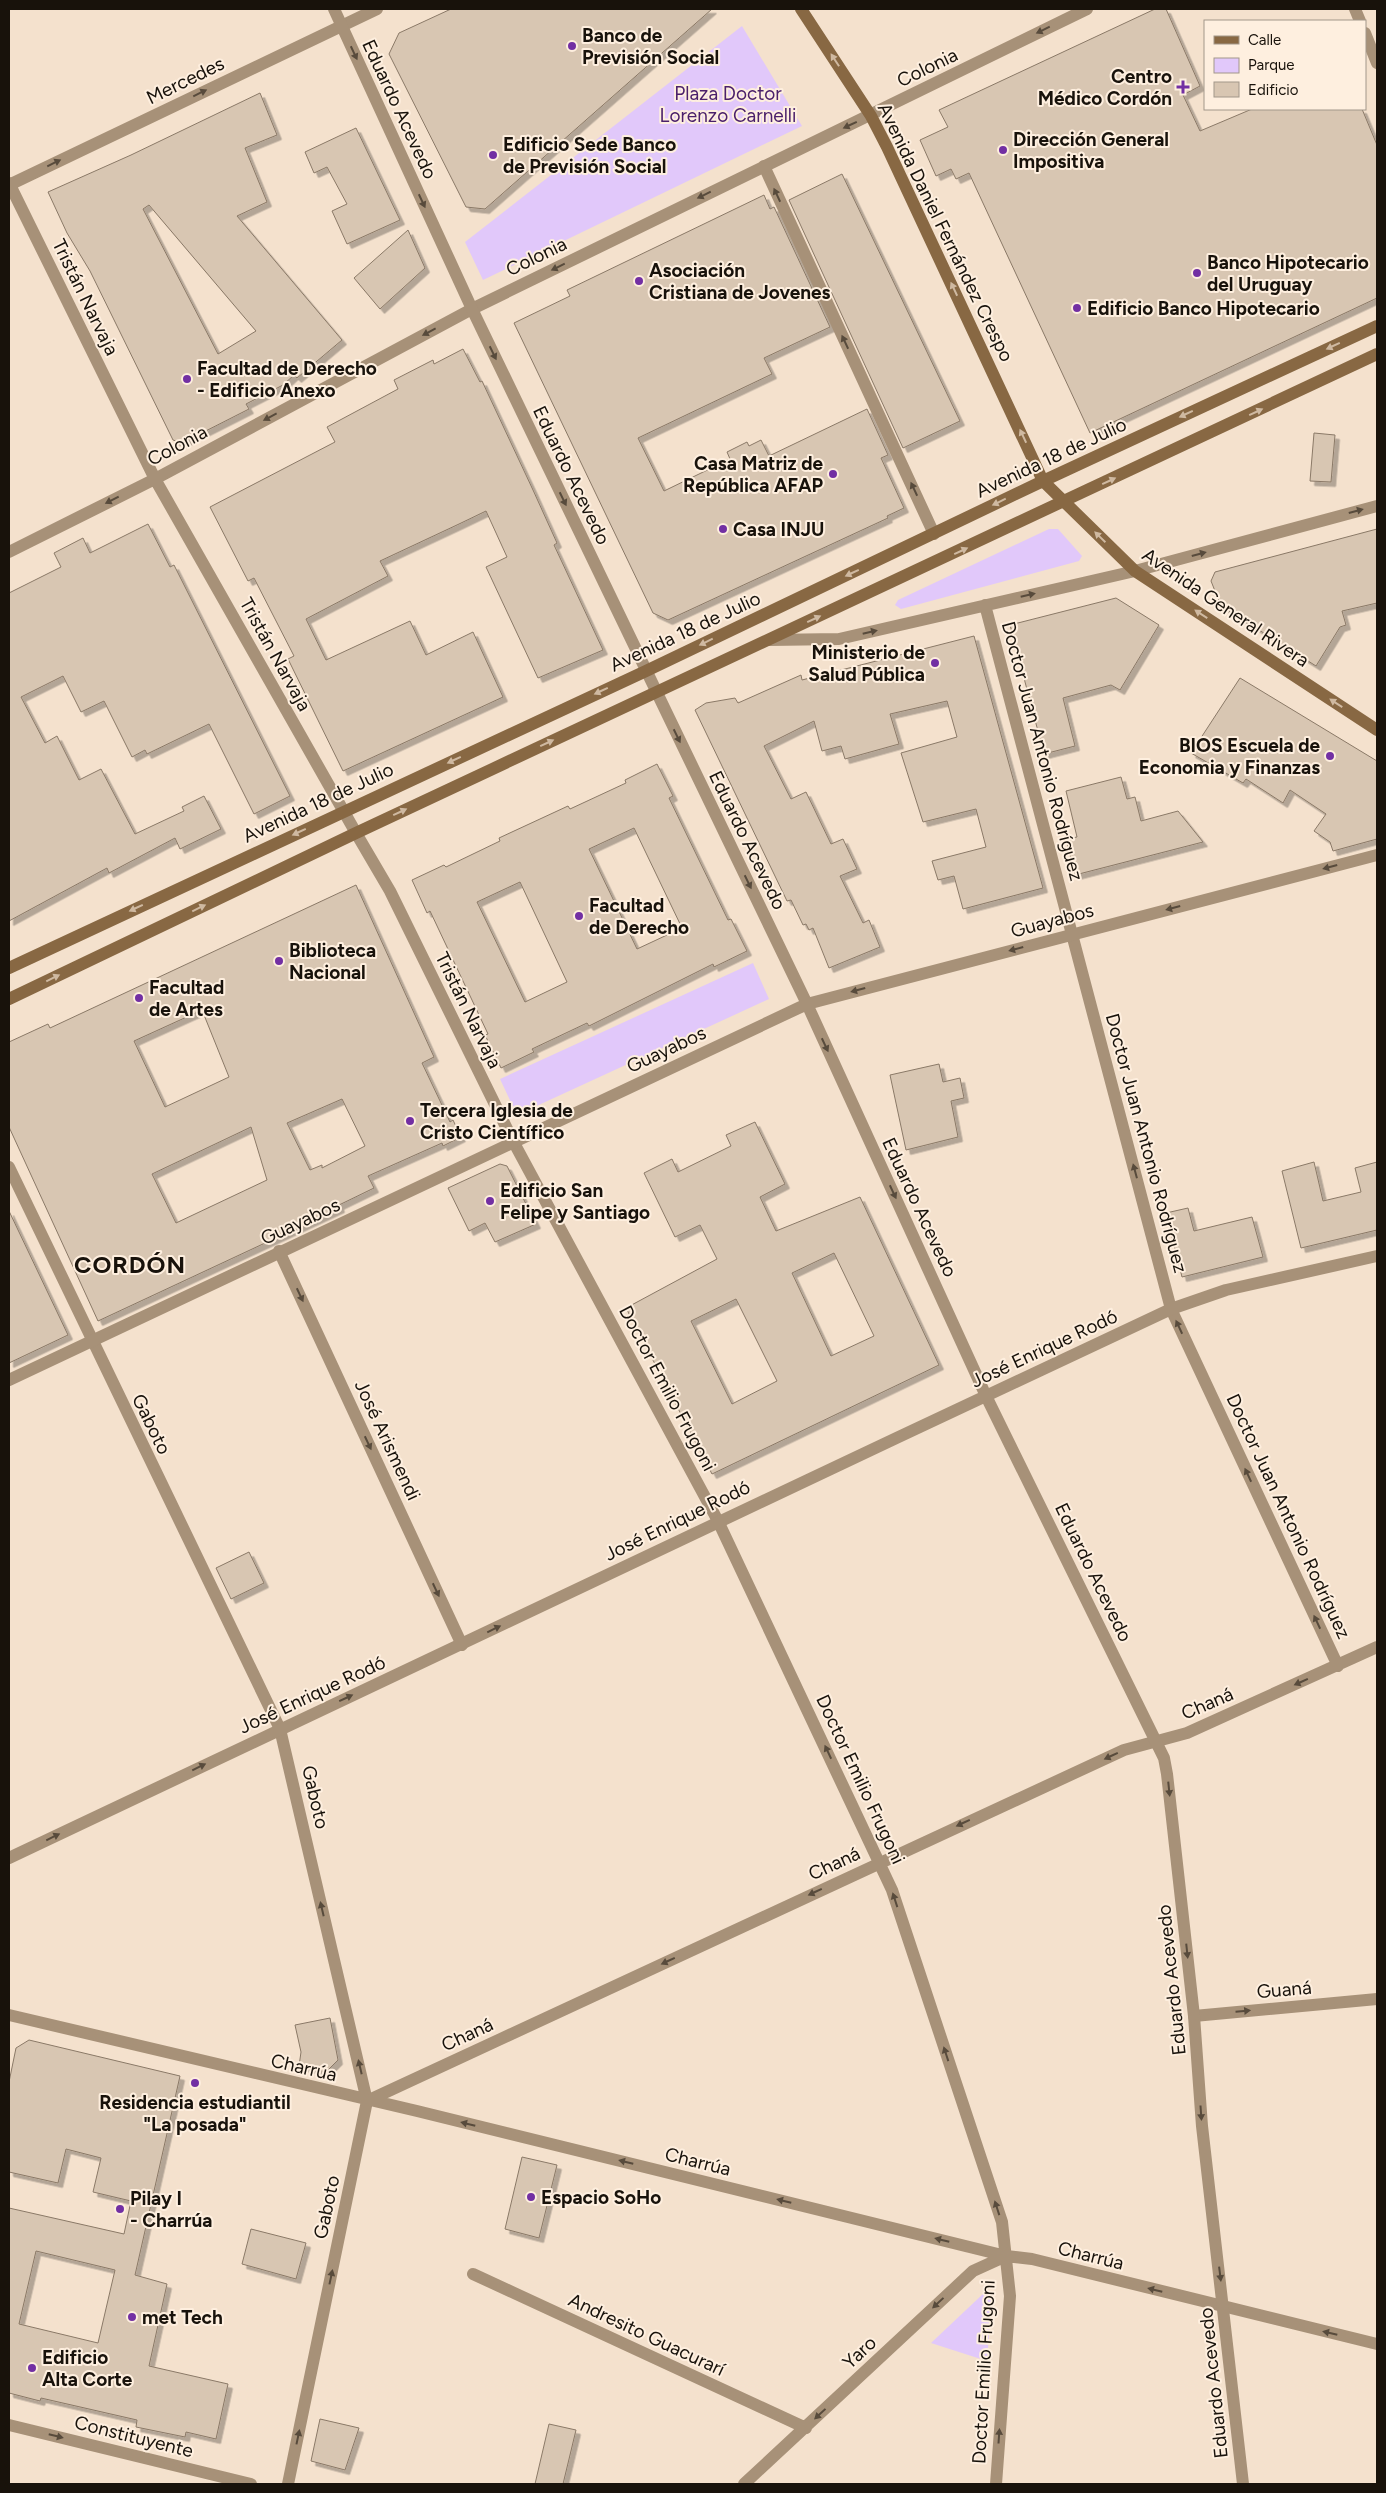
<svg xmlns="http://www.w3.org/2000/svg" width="1386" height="2493" font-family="Figtree,sans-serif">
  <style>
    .green { fill: #e1c8fa }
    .building { fill: #d8c6b2; stroke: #8a7967; fill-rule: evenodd; filter: url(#shadow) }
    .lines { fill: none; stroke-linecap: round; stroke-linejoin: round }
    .pedestrian { stroke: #a79178; stroke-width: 12 }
    .minor { stroke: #a79178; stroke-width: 12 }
    .tertiary { stroke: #a79178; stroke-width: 12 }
    .secondary { stroke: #886843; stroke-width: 12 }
    .oneway { fill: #584b3c }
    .oneway2 { fill: #cfb9a1 }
    .poi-dot { fill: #722fa3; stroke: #feefdf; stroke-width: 2 }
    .labels { text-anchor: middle; stroke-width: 4; stroke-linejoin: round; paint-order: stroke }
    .poi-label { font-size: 19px; font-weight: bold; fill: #18120b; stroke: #feefdf; text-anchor: start }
    .street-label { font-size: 19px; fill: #18120b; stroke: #feefdf }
    .park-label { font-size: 19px; fill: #4b206b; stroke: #feefdf }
    .district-label { font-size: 24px; font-weight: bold; letter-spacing: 1px; fill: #18120b; stroke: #feefdf }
  </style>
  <defs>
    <filter id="shadow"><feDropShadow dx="4.5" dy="4.5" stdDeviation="0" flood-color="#0004"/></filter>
  </defs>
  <rect width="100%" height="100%" fill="#f4e1cd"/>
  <path class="green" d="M742,26l60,100 -319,154 -18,-38z
    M1049,529h9l24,27 -3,5 -178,48 -6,-4 3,-5z
    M753,963l16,36 -252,116 -17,-36z
    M984,2293l8,4 -5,64 -56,-18z"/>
  <path class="building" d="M451,9h261l-227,200 -19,-2 -77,-153 10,-21z
    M1155,9h11l34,77 -17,9 17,36 52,-22h110l15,36v153l-287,135 -121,-260 -13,6 -5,-10 -15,7 -16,-36 28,-13 -9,-17z
    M260,93l17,42 -32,13 22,54 -30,14 105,124 -45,38 -3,-3 -11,10 -37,19 3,5 -67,34 -9,-3 -83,-169 -23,-38 -19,-41 83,-37zM149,205l107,126 -38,23 -75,-145z
    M356,128l44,92 -53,24 -15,-33 15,-7 -20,-37 -13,6 -9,-21z
    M842,174l118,247 -57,27 -114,-248z
    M764,195l6,14 4,-2 56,120 -66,31 8,16 -134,64 26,53 66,-32 -3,-7 20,-10 2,4 12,-6 8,16 98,-47 21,46 -7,3 23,50 -17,8 1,2 -220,102 -15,-7 -139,-290 56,-27 -3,-6z
    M408,230l17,38 -45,41 -26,-31z
    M463,349l17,33 2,-1 51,109 24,53 -3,2 49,105 -65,28 -52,-111 21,-10 -21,-46 -27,13 -79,37 8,15 -82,43 20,41 84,-39 16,34 47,-23 30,65 -160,74 -55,-112 6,-3 -40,-78 -6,3 -38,-74 125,-65 -8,-15 71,-38 -4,-9 39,-20 1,4z
    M1314,433l21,2 -4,47 -21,-1z
    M148,524l22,43 4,-2 116,231 -36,18 -45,-90 -62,30 -2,-4 -13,7 -28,-56 -23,11 -18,-36 -42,21 24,46 12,-7 22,44 22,-11 34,65 49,-23 -2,-4 22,-11 17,33 -41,20 -5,-11 -66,35 -2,-5 -98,53v-328l52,-26 -7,-14 29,-15 7,15z
    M1377,529v74l-35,8 4,14 -6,2 -24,39 -95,-60 -10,-25 4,-9z
    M1116,598l43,27 -39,65 -9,-5 -48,13 12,48 -31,8 -34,-129z
    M974,636l69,252 -80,21 -9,-33 -16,4 -6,-19 54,-14 -10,-38 -53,13 -22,-69 56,-16 -10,-36 -57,13 9,30 -54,15 -4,-13 -19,5 -8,-30 -50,25 27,53 15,-7 25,52 12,-5 14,30 -17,7 23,47 6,-3 11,27 -51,21 -16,-40 -4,2 -3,-6 -3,1 -12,-25 -4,1 -92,-191 11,-7 29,-5 3,5 63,-28 1,5z
    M1240,678l137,83v78l-44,12 -3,-9 -16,-11 12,-17 -36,-24 -7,13 -37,-24 -3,4 -52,-30z
    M657,764l16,32 -4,2 59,122 3,-1 16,32 -33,16 -1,-3 -124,62 -2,-3 -55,26 2,3 -33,16 -16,-33 3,-1 -58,-123 -3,2 -15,-33 32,-15 2,2 54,-26 -1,-3 69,-32 2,3 56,-26 -1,-3zM634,828l48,100 -45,21 -48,-100zM520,882l47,100 -42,20 -48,-100z
    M1121,777l6,22 8,-2 6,24 37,-10 25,31 -128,33 -9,-36 11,-2 -11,-46z
    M356,885l78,172 -12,6 28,59 3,-2 8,17 -18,9 -1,-3 -74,33 6,12 -35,17 1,3 -242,113 -89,-194v-85l39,-18 2,4zM202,1010l27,67 -64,30 -31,-66zM342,1099l23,47 -43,22v-3l-12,5 -23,-47zM251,1127l16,53 -91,43 -24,-49z
    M939,1064l4,18 17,-4 4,20 -13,3 7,36 -52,13 -16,-75z
    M755,1122l30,62 -25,13 16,34 84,-34 79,168 -227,109 -86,-166 91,-49 -17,-34 -25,12 -31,-64 28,-14 6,13 53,-26 -5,-11zM834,1253l40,83 -43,20 -39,-83zM736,1299l41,82 -45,23 -41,-83z
    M1314,1162l9,39 38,-9 -6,-24 22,-6v68l-76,18 -19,-77z
    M500,1164l7,2 29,58 -41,18 -10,-19 -16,8 -21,-43z
    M1188,1208l6,23 58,-14 11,40 -81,20 -16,-64z
    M9,1211l59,124 -59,28z
    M249,1552l15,31 -33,16 -15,-31z
    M330,2018l8,42 -12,12 -27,-6 2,-14 -6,-27z
    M29,2040l151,36 -45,199 32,9 -18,82 79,18 -12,55 -30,-7 -1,5 -49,-10 1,-7 -96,-22 -1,3 -31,-8v-185l115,26 7,-33 -38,-9 8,-34 -35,-9 -8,34 -49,-11v-90l7,-34zM36,2251l79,19 -17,73 -79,-19z
    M522,2157l35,8 -18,73 -34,-9z
    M251,2229l55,14 -10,36 -54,-15z
    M320,2419l39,9 -14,42 -34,-9z
    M549,2424l27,6 -13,54h-28z"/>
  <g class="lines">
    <path class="pedestrian" d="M764,166l170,368
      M356,833l34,58 123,250"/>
    <path class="minor" d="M1355,9l5,12
      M1365,33l12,30
      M9,183l146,296 201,354
      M9,185l368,-176
      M9,552l146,-73 317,-170 615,-300
      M985,605l186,704 167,357
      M769,640l70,-1 296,-68 242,-65
      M513,1141l205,380 174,369 110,332 8,74 -14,188
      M9,1167l271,562 87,372 -79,383
      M279,1251l183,394
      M9,2015l408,96 589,145 26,3 345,85
      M1194,2016l183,-17
      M367,2101l757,-351 63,-17 190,-86
      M473,2274l333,154
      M744,2484l229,-213 33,-15"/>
    <path class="tertiary" d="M334,9l138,300 335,695 179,392 178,362 3,16 27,242 8,110 41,358
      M9,1380l798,-376 570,-149
      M9,1858c386,-184 774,-367 1162,-549l55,-19 151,-34
      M9,2425l242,59"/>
    <path class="secondary" d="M801,9l70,107 16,31 156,334 92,90 242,159
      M9,968l637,-297 397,-190 334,-155
      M9,999l347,-166 1021,-479"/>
  </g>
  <defs><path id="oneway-solid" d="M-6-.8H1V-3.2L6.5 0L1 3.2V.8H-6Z" transform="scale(1.25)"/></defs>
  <g class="oneway">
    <use href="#oneway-solid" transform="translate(1043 30) rotate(154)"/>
    <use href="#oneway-solid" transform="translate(354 53) rotate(65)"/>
    <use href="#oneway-solid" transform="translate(200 93) rotate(-26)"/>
    <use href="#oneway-solid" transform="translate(850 125) rotate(155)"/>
    <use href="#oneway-solid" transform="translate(54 163) rotate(-26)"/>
    <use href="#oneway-solid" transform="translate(704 195) rotate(154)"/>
    <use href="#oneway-solid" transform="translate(777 195) rotate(-115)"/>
    <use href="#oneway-solid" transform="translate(422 201) rotate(65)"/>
    <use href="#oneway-solid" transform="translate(558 267) rotate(154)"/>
    <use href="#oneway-solid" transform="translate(429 332) rotate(152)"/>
    <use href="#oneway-solid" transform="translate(845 342) rotate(-115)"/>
    <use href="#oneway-solid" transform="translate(493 353) rotate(64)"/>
    <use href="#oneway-solid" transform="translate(270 417) rotate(152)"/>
    <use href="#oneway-solid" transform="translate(914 489) rotate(-115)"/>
    <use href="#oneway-solid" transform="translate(563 499) rotate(64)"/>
    <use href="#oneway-solid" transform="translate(112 500) rotate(153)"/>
    <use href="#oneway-solid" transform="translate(1356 511) rotate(-15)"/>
    <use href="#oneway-solid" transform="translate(1199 554) rotate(-15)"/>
    <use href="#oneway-solid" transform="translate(1028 595) rotate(-13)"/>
    <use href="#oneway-solid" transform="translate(870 632) rotate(-13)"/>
    <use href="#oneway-solid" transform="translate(677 736) rotate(64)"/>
    <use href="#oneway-solid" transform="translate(1330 867) rotate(165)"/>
    <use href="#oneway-solid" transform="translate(748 882) rotate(64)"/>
    <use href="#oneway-solid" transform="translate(1173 908) rotate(165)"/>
    <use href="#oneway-solid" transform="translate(1016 949) rotate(165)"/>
    <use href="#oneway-solid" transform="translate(858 990) rotate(165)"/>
    <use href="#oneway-solid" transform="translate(825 1045) rotate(65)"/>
    <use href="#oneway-solid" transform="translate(1135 1171) rotate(-105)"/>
    <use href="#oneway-solid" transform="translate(893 1192) rotate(65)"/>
    <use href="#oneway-solid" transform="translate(300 1295) rotate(65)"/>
    <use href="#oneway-solid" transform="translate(1179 1327) rotate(-115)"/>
    <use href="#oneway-solid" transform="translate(368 1443) rotate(65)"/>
    <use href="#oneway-solid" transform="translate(1248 1475) rotate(-115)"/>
    <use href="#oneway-solid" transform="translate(436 1590) rotate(65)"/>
    <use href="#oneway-solid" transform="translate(1317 1622) rotate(-115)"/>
    <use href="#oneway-solid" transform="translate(494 1629) rotate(-26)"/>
    <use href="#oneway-solid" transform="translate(1301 1682) rotate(156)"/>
    <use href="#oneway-solid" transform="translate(346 1698) rotate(-25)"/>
    <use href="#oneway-solid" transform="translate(828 1752) rotate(-115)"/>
    <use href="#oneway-solid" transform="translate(1111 1756) rotate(155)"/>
    <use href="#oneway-solid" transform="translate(199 1767) rotate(-26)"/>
    <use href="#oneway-solid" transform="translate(1169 1789) rotate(84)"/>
    <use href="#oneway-solid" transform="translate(963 1823) rotate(155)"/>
    <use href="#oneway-solid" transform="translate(53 1837) rotate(-26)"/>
    <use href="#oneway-solid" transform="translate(815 1892) rotate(155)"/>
    <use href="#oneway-solid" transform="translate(895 1900) rotate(-108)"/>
    <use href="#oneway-solid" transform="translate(322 1909) rotate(-103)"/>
    <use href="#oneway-solid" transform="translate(1187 1951) rotate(84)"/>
    <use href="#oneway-solid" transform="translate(668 1961) rotate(155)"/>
    <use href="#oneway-solid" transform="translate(1243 2011) rotate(-5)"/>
    <use href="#oneway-solid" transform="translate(946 2054) rotate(-108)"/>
    <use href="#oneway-solid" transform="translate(360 2067) rotate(-103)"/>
    <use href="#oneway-solid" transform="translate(1201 2113) rotate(86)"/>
    <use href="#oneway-solid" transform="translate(468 2124) rotate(-166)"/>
    <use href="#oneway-solid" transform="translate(626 2162) rotate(-166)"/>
    <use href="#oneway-solid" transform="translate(784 2201) rotate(-166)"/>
    <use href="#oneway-solid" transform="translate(997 2208) rotate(-108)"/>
    <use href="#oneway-solid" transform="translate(942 2240) rotate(-166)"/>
    <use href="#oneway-solid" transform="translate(1220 2274) rotate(83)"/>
    <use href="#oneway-solid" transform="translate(331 2277) rotate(-78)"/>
    <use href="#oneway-solid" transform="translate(1155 2290) rotate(-166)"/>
    <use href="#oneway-solid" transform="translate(938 2303) rotate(137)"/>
    <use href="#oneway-solid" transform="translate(1330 2333) rotate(-167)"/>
    <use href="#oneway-solid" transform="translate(820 2414) rotate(137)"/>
    <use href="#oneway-solid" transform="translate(56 2436) rotate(14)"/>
    <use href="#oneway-solid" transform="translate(999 2436) rotate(-86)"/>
    <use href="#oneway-solid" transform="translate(298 2437) rotate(-78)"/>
  </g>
  <g class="oneway2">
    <use href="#oneway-solid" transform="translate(835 60) rotate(-123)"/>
    <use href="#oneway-solid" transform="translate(954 289) rotate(-115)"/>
    <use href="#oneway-solid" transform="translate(1333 346) rotate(155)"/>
    <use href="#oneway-solid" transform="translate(1256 412) rotate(-25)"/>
    <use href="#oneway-solid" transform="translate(1186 414) rotate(155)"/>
    <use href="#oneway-solid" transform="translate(1023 436) rotate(-115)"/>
    <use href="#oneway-solid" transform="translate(1109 481) rotate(-25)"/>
    <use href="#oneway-solid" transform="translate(999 502) rotate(154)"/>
    <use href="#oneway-solid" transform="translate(1100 537) rotate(-136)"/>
    <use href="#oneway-solid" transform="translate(961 551) rotate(-25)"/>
    <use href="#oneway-solid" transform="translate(852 573) rotate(155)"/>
    <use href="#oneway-solid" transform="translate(1201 614) rotate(-147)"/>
    <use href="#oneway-solid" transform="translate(814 619) rotate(-25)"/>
    <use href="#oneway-solid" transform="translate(706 642) rotate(154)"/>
    <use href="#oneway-solid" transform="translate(601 691) rotate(155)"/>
    <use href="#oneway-solid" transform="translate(1336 703) rotate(-147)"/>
    <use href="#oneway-solid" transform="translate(547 743) rotate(-25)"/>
    <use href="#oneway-solid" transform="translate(454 760) rotate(155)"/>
    <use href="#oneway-solid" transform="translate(400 812) rotate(-25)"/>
    <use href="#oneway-solid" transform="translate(299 832) rotate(155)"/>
    <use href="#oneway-solid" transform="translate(136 908) rotate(155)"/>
    <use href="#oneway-solid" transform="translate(199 908) rotate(-26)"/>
    <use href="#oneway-solid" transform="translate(53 978) rotate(-26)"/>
  </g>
  <g class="poi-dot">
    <circle cx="572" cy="46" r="5"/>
    <path d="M1180.5 79.5h5v5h5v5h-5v5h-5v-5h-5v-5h5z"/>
    <circle cx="1003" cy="150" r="5"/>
    <circle cx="493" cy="155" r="5"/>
    <circle cx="1197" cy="273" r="5"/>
    <circle cx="639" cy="281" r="5"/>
    <circle cx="1077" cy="308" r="5"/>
    <circle cx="187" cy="379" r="5"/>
    <circle cx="833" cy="474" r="5"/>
    <circle cx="723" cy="529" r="5"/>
    <circle cx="935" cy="663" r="5"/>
    <circle cx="1330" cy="756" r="5"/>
    <circle cx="579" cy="916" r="5"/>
    <circle cx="279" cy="961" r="5"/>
    <circle cx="139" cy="998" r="5"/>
    <circle cx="410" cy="1121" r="5"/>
    <circle cx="490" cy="1201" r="5"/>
    <circle cx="195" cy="2083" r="5"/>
    <circle cx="531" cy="2197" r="5"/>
    <circle cx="120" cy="2209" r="5"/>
    <circle cx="132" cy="2317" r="5"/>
    <circle cx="32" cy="2368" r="5"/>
  </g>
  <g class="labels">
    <g class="poi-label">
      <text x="582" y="42">Banco de<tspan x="582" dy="22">Previsión Social</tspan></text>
      <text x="1172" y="83" text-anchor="end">Centro<tspan x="1172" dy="22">Médico Cordón</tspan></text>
      <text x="1013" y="146">Dirección General<tspan x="1013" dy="22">Impositiva</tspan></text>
      <text x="503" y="151">Edificio Sede Banco<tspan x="503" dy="22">de Previsión Social</tspan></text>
      <text x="1207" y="269">Banco Hipotecario<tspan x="1207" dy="22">del Uruguay</tspan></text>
      <text x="649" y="277">Asociación<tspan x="649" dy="22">Cristiana de Jovenes</tspan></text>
      <text x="1087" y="315">Edificio Banco Hipotecario</text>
      <text x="197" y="375">Facultad de Derecho<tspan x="197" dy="22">- Edificio Anexo</tspan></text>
      <text x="823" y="470" text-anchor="end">Casa Matriz de<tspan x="823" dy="22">República AFAP</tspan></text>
      <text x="733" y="536">Casa INJU</text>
      <text x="925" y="659" text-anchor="end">Ministerio de<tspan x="925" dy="22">Salud Pública</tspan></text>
      <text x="1320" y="752" text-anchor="end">BIOS Escuela de<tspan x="1320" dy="22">Economia y Finanzas</tspan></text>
      <text x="589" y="912">Facultad<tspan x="589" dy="22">de Derecho</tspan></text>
      <text x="289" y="957">Biblioteca<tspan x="289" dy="22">Nacional</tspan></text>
      <text x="149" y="994">Facultad<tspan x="149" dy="22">de Artes</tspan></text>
      <text x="420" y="1117">Tercera Iglesia de<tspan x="420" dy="22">Cristo Científico</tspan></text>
      <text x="500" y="1197">Edificio San<tspan x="500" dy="22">Felipe y Santiago</tspan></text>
      <text x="195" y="2109" text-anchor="middle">Residencia estudiantil<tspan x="195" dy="22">"La posada"</tspan></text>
      <text x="541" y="2204">Espacio SoHo</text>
      <text x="130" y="2205">Pilay I<tspan x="130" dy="22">- Charrúa</tspan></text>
      <text x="142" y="2324">met Tech</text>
      <text x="42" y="2364">Edificio<tspan x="42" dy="22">Alta Corte</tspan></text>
    </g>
    <g class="street-label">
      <text transform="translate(927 67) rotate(-26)" y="7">Colonia</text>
      <text transform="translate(185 80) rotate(-26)" y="7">Mercedes</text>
      <text transform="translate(400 109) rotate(65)" y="7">Eduardo Acevedo</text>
      <text transform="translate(946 232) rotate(64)" y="7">Avenida Daniel Fernández Crespo</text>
      <text transform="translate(536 256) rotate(-26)" y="7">Colonia</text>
      <text transform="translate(86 297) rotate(64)" y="7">Tristán Narvaja</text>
      <text transform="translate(177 445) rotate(-28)" y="7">Colonia</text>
      <text transform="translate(1051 457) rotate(-25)" y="7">Avenida 18 de Julio</text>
      <text transform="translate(572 475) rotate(64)" y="7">Eduardo Acevedo</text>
      <text transform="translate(1226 607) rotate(34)" y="7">Avenida General Rivera</text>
      <text transform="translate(685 631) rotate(-25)" y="7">Avenida 18 de Julio</text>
      <text transform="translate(276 654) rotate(61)" y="7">Tristán Narvaja</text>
      <text transform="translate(1043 751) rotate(75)" y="7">Doctor Juan Antonio Rodríguez</text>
      <text transform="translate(318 802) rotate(-25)" y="7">Avenida 18 de Julio</text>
      <text transform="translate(748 840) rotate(64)" y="7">Eduardo Acevedo</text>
      <text transform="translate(1052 920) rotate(-15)" y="7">Guayabos</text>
      <text transform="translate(469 1010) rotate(64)" y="7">Tristán Narvaja</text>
      <text transform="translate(666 1049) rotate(-25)" y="7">Guayabos</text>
      <text transform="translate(1147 1143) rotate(75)" y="7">Doctor Juan Antonio Rodríguez</text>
      <text transform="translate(920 1207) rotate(65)" y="7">Eduardo Acevedo</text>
      <text transform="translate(300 1221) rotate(-25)" y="7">Guayabos</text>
      <text transform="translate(1044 1348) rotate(-25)" y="7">José Enrique Rodó</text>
      <text transform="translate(668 1388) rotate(62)" y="7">Doctor Emilio Frugoni</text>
      <text transform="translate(152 1424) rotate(64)" y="7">Gaboto</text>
      <text transform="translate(388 1440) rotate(65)" y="7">José Arismendi</text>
      <text transform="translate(1289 1516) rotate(65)" y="7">Doctor Juan Antonio Rodríguez</text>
      <text transform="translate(677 1520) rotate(-26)" y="7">José Enrique Rodó</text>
      <text transform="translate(1094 1572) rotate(64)" y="7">Eduardo Acevedo</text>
      <text transform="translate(312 1694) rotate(-25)" y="7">José Enrique Rodó</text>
      <text transform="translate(1207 1703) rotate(-23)" y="7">Chaná</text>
      <text transform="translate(861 1779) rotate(65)" y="7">Doctor Emilio Frugoni</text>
      <text transform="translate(316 1797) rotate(77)" y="7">Gaboto</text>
      <text transform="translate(834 1863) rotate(-25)" y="7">Chaná</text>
      <text transform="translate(1171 1980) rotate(-96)" y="7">Eduardo Acevedo</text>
      <text transform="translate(1284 1989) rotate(-5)" y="7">Guaná</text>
      <text transform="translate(467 2034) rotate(-25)" y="7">Chaná</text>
      <text transform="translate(304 2067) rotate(13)" y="7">Charrúa</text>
      <text transform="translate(698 2161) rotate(14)" y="7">Charrúa</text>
      <text transform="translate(326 2207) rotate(-78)" y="7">Gaboto</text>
      <text transform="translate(1091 2255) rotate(14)" y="7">Charrúa</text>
      <text transform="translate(647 2334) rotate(25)" y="7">Andresito Guacurarí</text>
      <text transform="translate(859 2352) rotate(-43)" y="7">Yaro</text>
      <text transform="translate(983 2372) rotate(-87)" y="7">Doctor Emilio Frugoni</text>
      <text transform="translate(1213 2383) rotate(-96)" y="7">Eduardo Acevedo</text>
      <text transform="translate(134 2436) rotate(14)" y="7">Constituyente</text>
    </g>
    <g class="park-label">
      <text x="728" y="100">Plaza Doctor<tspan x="728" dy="22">Lorenzo Carnelli</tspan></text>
    </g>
    <g class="district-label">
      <text x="130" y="1273">CORDÓN</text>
    </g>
  </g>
  <rect width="1386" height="2493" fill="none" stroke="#18120b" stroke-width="20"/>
  <rect x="1204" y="20" width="162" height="90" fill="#feefdf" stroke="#a2978a"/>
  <rect x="1214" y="36" width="25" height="8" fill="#886843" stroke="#a2978a"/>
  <text x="1248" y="45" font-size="15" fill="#18120b">Calle</text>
  <rect x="1214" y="58" width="25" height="15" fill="#e1c8fa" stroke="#a2978a"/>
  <text x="1248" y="70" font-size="15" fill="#18120b">Parque</text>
  <rect x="1214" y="82" width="25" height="15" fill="#d8c6b2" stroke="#a2978a"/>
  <text x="1248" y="95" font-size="15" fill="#18120b">Edificio</text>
</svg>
